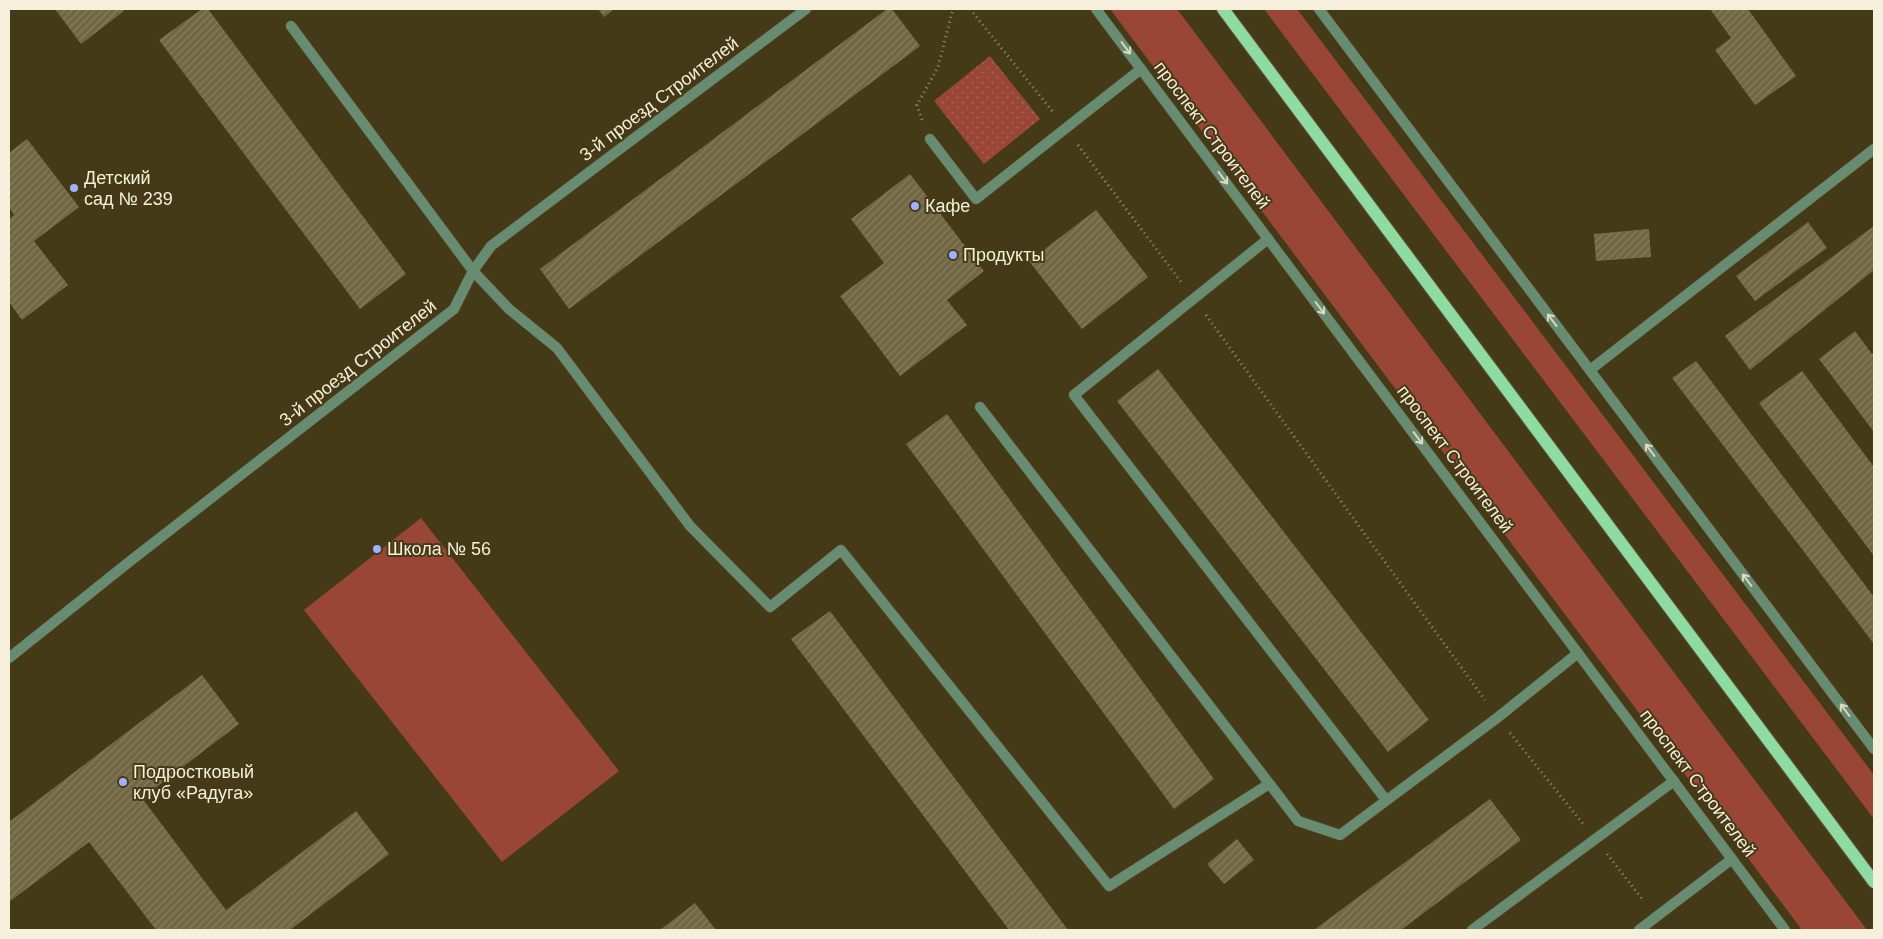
<svg xmlns="http://www.w3.org/2000/svg" width="1883" height="939" font-family="Arial,sans-serif">
  <style>
    .green { fill: #9a4636 }
    .park { fill: url(#park-dots) }
    .building { fill: url(#building-hatch) }
    .lines { fill: none; stroke-linecap: round; stroke-linejoin: round }
    .service-casing { stroke: #615737; stroke-width: 11 }
    .minor-casing { stroke: #615737; stroke-width: 11 }
    .primary-casing { stroke: #615737; stroke-width: 14 }
    .path { stroke: #978e73; stroke-width: 3; stroke-dasharray: 1 4; stroke-linecap: butt }
    .service { stroke: #678c71; stroke-width: 10 }
    .minor { stroke: #678c71; stroke-width: 10 }
    .primary { stroke: #8fdba4; stroke-width: 12 }
    .oneway { stroke: #d9dbc7 }
    .poi-dot { fill: #9fb3fd; stroke: #453a17; stroke-width: 2 }
    .labels { text-anchor: middle; stroke-width: 4; stroke-linejoin: round; paint-order: stroke }
    .street-label { font-size: 18px; fill: #f5efdc; stroke: #453a17 }
    .poi-label { font-size: 18px; fill: #f5efdc; stroke: #453a17; text-anchor: start }
  </style>
  <defs>
    <pattern id="park-dots" width="8" height="8" patternUnits="userSpaceOnUse" patternTransform="scale(1.25)"><rect width="8" height="8" fill="#9a4636"/><path d="M2 2h.1M6 6h.1" fill="none" stroke="#a96152" stroke-width="1.8" stroke-linecap="round"/></pattern>
    <pattern id="building-hatch" width="6" height="6" patternUnits="userSpaceOnUse" patternTransform="scale(1.25)"><rect width="6" height="6" fill="#726744"/><path d="M-1 1l2-2M0 6l6-6M5 7l2-2" fill="none" stroke="#877d5e"/></pattern>
  </defs>
  <rect width="100%" height="100%" fill="#453a17"/>
  <path class="green" d="M1110,9h67l690,921h-65z
    M1264,9h33l577,766v44z
    M421,518l198,253 -117,91 -198,-252z"/>
  <path class="park" d="M990,56l50,63 -56,45 -50,-63z"/>
  <path class="building" d="M55,9h67l2,2 -43,33z
    M202,9h6l198,265 -46,35 -201,-269z
    M598,9h16l-10,8z
    M887,9h5l28,37 -351,263 -29,-40z
    M1710,9h38l48,67 -41,29 -40,-55 16,-12z
    M27,139l52,68 -45,34 34,44 -46,35 -13,-18v-83l5,-4 -5,-8v-54z
    M910,174l74,97 -37,29 20,25 -67,51 -60,-80 44,-33 -33,-44z
    M1096,210l52,67 -66,52 -53,-68z
    M1808,222l19,26 -72,53 -19,-25z
    M1874,226v44l-124,100 -25,-34z
    M1649,229l2,28 -55,4 -2,-27z
    M1855,331l17,23 2,-2v80l-55,-73z
    M1696,361l178,236v47l-202,-266z
    M1158,369l271,351 -41,32 -271,-351z
    M1802,371l72,96v89l-115,-153z
    M947,414l267,365 -40,30 -268,-365z
    M830,611l238,319h-59l-218,-291z
    M202,675l37,49 -97,74 84,112 130,-99 33,43 -99,76h-134l-67,-88 -80,60v-80z
    M1490,799l31,41 -120,90h-87z
    M1237,839l17,21 -30,24 -17,-20z
    M695,903l21,27h-56z"/>
  <g class="lines">
    <g class="service-casing">
      <path id="service" d="M291,26l182,245 36,38 48,39 133,178 80,81 71,-57 268,336 160,-102
        M930,139l46,60 165,-130
        M1268,239l-194,156 312,405
        M1590,370l284,-221
        M980,407l318,414 42,14 157,-117 81,-65
        M1472,930l202,-149
        M1639,930l93,-71"/>
    </g>
    <g class="minor-casing">
      <path id="minor" d="M1096,9l689,921
        M1319,9l555,740
        M9,658l120,-96 325,-253 19,-38 18,-25 315,-237"/>
    </g>
    <g class="primary-casing">
      <path id="primary" d="M1223,9l651,873"/>
    </g>
    <path class="path" d="M970,9l83,103
      M922,120l-5,-15 21,-38 15,-58
      M1078,145l103,137
      M1206,315l279,385
      M1510,733l73,91
      M1607,854l36,46"/>
    <use href="#service" class="service"/>
    <use href="#minor" class="minor"/>
    <use href="#primary" class="primary"/>
  </g>
  <defs><path id="oneway-shaft" d="M-6 0H5M1.5-3L5.5 0L1.5 3" fill="none" stroke-width="1.6" stroke-linecap="round" stroke-linejoin="round" transform="scale(1.25)"/></defs>
  <g class="oneway">
    <use href="#oneway-shaft" transform="translate(1126 48) rotate(53)"/>
    <use href="#oneway-shaft" transform="translate(1223 178) rotate(53)"/>
    <use href="#oneway-shaft" transform="translate(1320 308) rotate(53)"/>
    <use href="#oneway-shaft" transform="translate(1552 320) rotate(-127)"/>
    <use href="#oneway-shaft" transform="translate(1418 438) rotate(53)"/>
    <use href="#oneway-shaft" transform="translate(1650 450) rotate(-127)"/>
    <use href="#oneway-shaft" transform="translate(1747 580) rotate(-127)"/>
    <use href="#oneway-shaft" transform="translate(1845 710) rotate(-127)"/>
  </g>
  <g class="poi-dot">
    <circle cx="74" cy="188" r="5"/>
    <circle cx="915" cy="206" r="5"/>
    <circle cx="953" cy="255" r="5"/>
    <circle cx="377" cy="549" r="5"/>
    <circle cx="123" cy="782" r="5"/>
  </g>
  <g class="labels">
    <g class="street-label">
      <text transform="translate(659 99) rotate(-37)" y="6">3-й проезд Строителей</text>
      <text transform="translate(1212 135) rotate(53)" y="6">проспект Строителей</text>
      <text transform="translate(358 363) rotate(-38)" y="6">3-й проезд Строителей</text>
      <text transform="translate(1455 459) rotate(53)" y="6">проспект Строителей</text>
      <text transform="translate(1698 783) rotate(53)" y="6">проспект Строителей</text>
    </g>
    <g class="poi-label">
      <text x="84" y="184">Детский<tspan x="84" dy="21">сад № 239</tspan></text>
      <text x="925" y="212">Кафе</text>
      <text x="963" y="261">Продукты</text>
      <text x="387" y="555">Школа № 56</text>
      <text x="133" y="778">Подростковый<tspan x="133" dy="21">клуб «Радуга»</tspan></text>
    </g>
  </g>
  <rect width="1883" height="939" fill="none" stroke="#f5efdc" stroke-width="20"/>
</svg>
